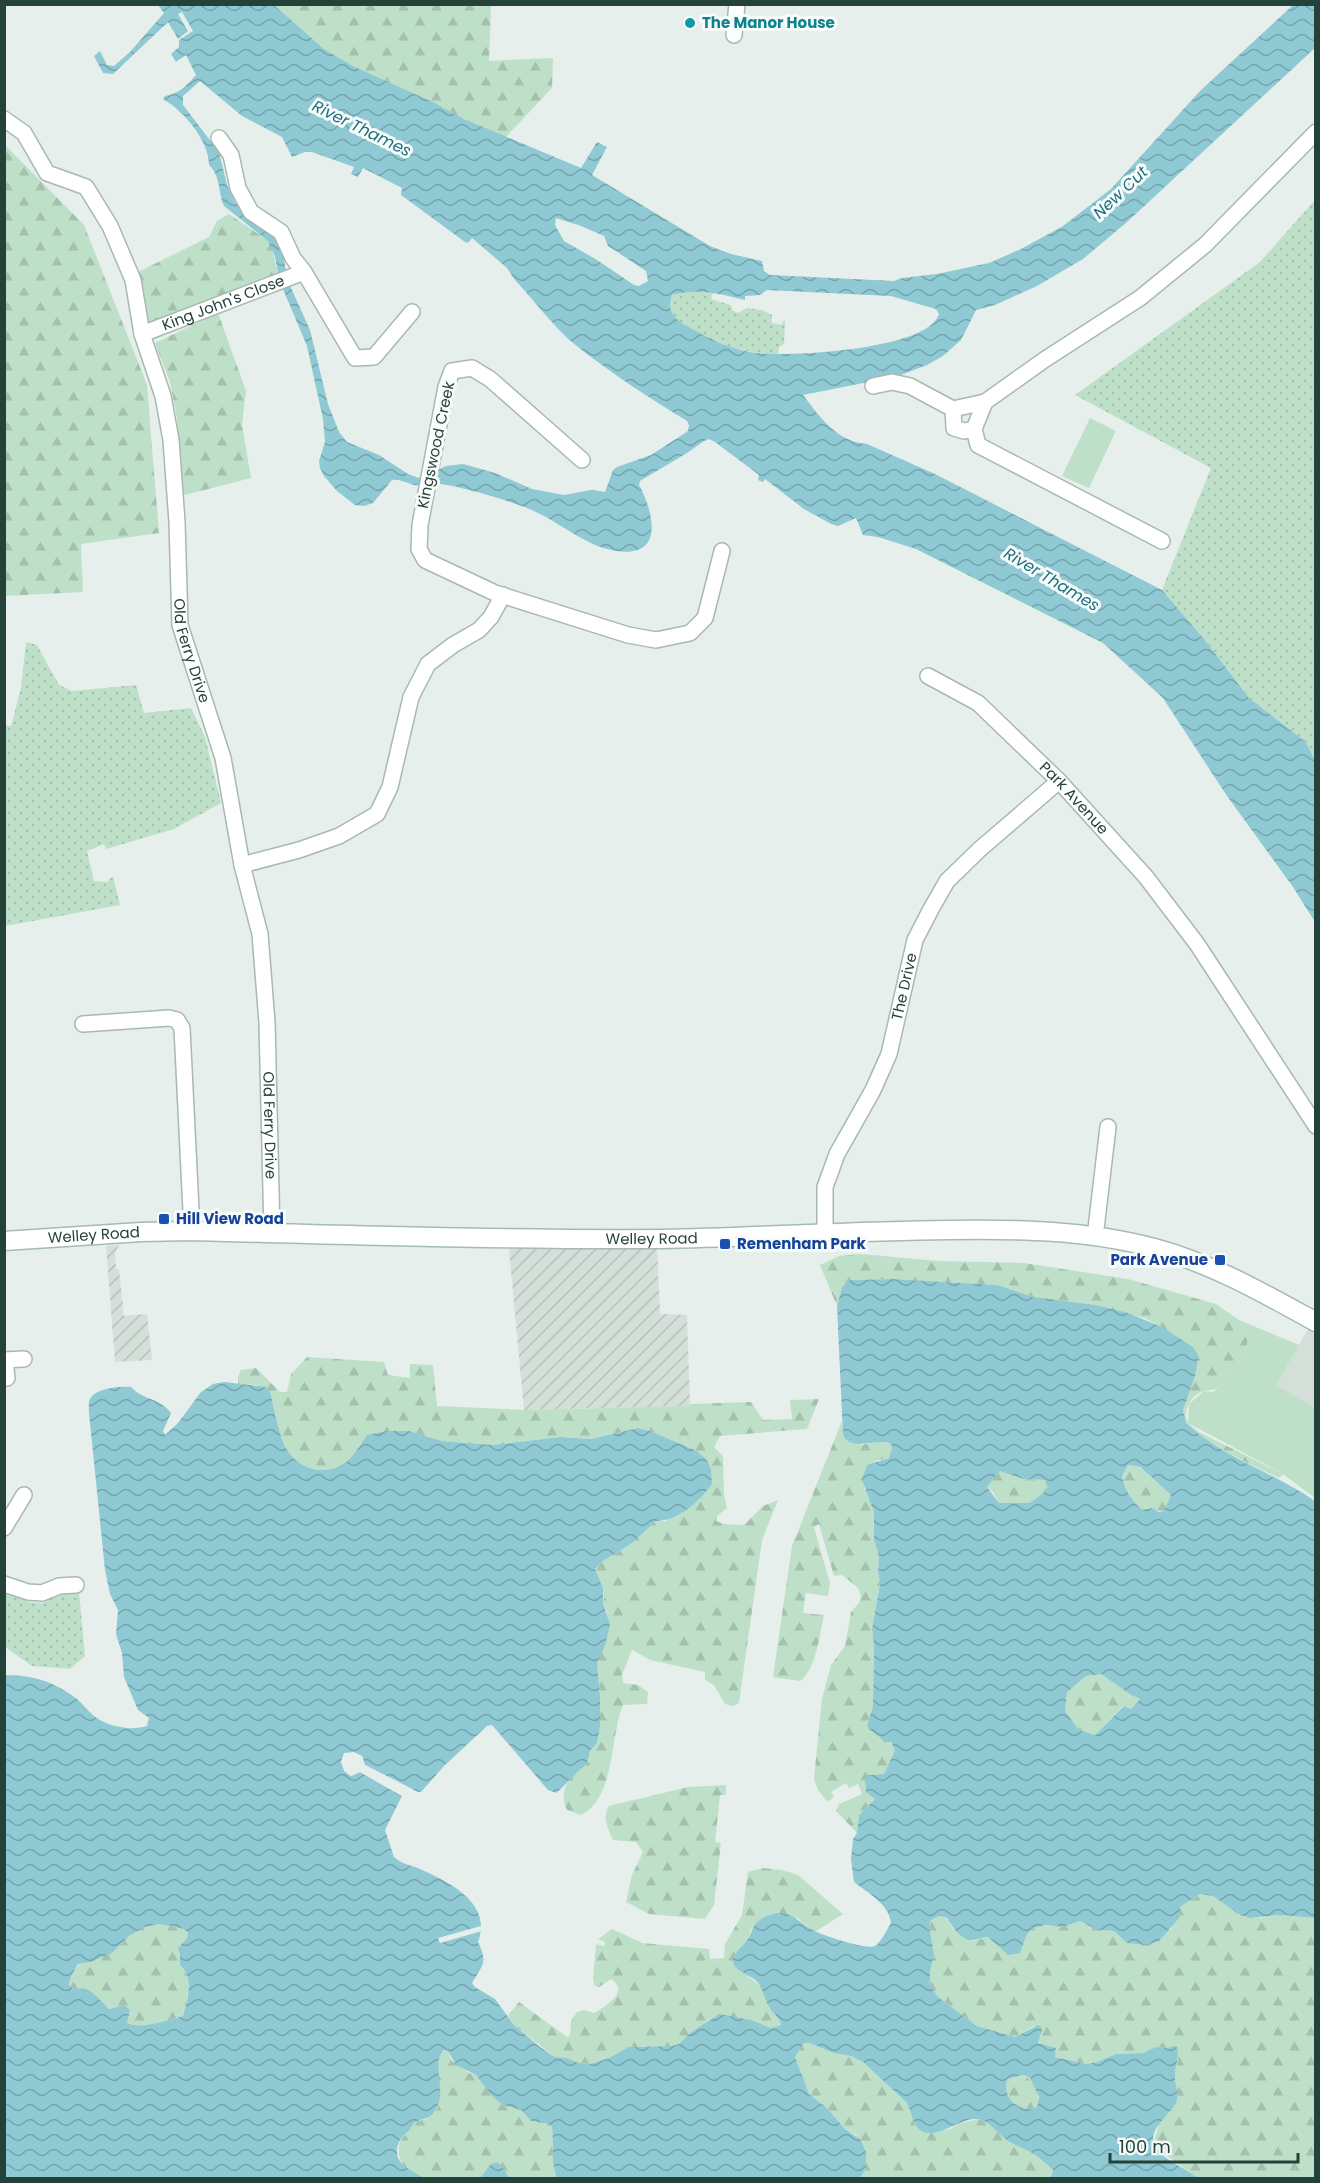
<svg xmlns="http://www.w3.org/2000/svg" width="1320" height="2183" font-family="Poppins,sans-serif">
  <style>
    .built { fill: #d4dfda }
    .industrial { fill: url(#industrial-furrows) }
    .grass { fill: url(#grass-dots) }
    .forest { fill: url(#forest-firs) }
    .garden { fill: #bfe0c8 }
    .water { fill: url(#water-waves); fill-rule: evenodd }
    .pier { fill: #e6efeb }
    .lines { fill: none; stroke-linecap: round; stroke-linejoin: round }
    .street-casing { stroke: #a8b8b2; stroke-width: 18 }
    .secondary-casing { stroke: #a4bbb3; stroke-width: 21 }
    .street { stroke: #fff; stroke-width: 15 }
    .secondary { stroke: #fff; stroke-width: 18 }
    .culture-dot { fill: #0f9aa8; stroke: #f7fbf9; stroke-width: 2 }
    .transit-dot { fill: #1a4fb4; stroke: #f7fbf9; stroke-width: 2 }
    .labels { text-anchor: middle; stroke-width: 6; stroke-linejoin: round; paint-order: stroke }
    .culture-label { font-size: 15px; font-weight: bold; fill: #0d838f; stroke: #f7fbf9; text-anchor: start }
    .street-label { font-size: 15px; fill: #24423a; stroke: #f7fbf9 }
    .transit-label { font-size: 15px; font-weight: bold; fill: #164399; stroke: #f7fbf9; text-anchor: start }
    .water-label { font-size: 16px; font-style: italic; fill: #1c6f80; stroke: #f7fbf9 }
  </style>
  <defs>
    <pattern id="industrial-furrows" width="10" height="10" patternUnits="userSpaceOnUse" patternTransform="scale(1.5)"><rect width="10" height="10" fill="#d4dfda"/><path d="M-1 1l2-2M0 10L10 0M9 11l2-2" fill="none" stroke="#b6c1bc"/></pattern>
    <pattern id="grass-dots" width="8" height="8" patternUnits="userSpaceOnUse" patternTransform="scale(1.5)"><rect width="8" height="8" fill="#bfe0c8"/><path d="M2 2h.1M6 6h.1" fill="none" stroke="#a4c1ad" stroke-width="1.8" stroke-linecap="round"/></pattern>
    <pattern id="forest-firs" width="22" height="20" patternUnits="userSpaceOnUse" patternTransform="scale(1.5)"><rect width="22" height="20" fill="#bfe0c8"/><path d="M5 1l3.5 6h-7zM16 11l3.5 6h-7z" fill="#a4c1ad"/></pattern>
    <pattern id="water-waves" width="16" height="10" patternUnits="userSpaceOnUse" patternTransform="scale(1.5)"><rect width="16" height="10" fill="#8ec9d4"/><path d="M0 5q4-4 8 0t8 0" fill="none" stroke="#74a5ad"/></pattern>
  </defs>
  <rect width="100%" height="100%" fill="#e6efeb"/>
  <path class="built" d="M1313,1321l2,1v86l-40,-23z"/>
  <path class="industrial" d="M119,1245l-4,8 1,16h3l5,47 23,-2 5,46 -37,2 -9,-116z
    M657,1246l3,68 27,1 3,91 -166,4 -15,-161z"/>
  <path class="grass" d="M1315,200v563l-9,-21 -57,-44 -45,-59 -42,-49 49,-122 -136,-73 185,-133z
    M685,291l28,2 -2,6 20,6 1,5 6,3 9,-5 15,2 10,5v8l10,2 1,-4h2l-1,23 -5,3 -1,8c-16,-2 -31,-3 -46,-7 -16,-4 -58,-23 -63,-39 -1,-6 1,-9 2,-14z
    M26,642l11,3 22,40 13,6 64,-6 8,28 47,-5 14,29 16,66 -47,26 -68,20 -2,-5 -17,7 7,30 13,1 6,-6 7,29 -115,21v-201l6,1 10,-38z
    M4,1591l25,11 12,1 18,-8 20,-3 6,64 -15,13 -38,-3 -27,-19z"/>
  <path class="forest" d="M274,5h217l-2,56 64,-3 -1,30 -47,50 -41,-19 -29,-16 -82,-37 -29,-17z
    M5,145l79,80 63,160 12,148 -78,11 2,48 -78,4z
    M229,214l41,28 9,35 -128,59 -23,-59 81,-40 8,-16z
    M218,313l28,78 -4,34 9,53 -70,18 -4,-78 -7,-36 -15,-39z
    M860,1254l79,7 85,2 104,16 88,25 23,16 10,17 -5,19 -19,22 -3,8c-9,6 -9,3 -18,5 -11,2 -23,21 -16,31 2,4 8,7 11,10l84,42 -4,4c-33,-16 -66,-30 -93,-54l-3,-14 15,-50 -5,-13 -31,-20 -18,-9 -48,-13 -62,-8 -37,-12 -104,-6 -43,1 -8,7 -5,19 -17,-41 19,-9z
    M307,1357l77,5 4,13 22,3v-14l23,1 4,41 87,4 166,-4v-2l61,-2 12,18 29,-1 -2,-19 29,-1 -12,30 -87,7 -6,11 9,9 1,39 3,13 -10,8 -1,5 8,3 20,1 19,-19 15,-6 -16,40 -23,163 -6,3 -8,-2 -11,-19 -9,-5v-8l-55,-12 -18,-10 -10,25 1,8 15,2 10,7 -1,12 -24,1c-14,34 -7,92 -42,110l-14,-5c-10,-20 4,-35 20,-46l3,-13 7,-8 3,-16v-32l-3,-33 8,-16 2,-33 -4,-10 1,-7 -9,-27 8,-8 29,-18 24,-22h10l29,-71 -45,-19 -12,-3 -47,11 -31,-2 -67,8 -51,-4 -33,-10 -42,4c-7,10 -14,23 -24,29 -21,13 -46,4 -57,-16 -6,-10 -13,-42 -15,-54l-14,-9 -19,-1v-7l3,-7 15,-2 24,24h7l4,-18z
    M842,1421l1,14 18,10 18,-4 12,3 1,4 -3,10 -14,3 -11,27 7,12 3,12v28l5,16 -1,15 2,13 -8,45 2,17 -1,60 -6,20c8,10 24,11 28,24l-11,24 -15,1v19l6,5 -16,16 -2,18 -21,-22 3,-7 23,-10 -4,-10 -9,4 -3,-5 -15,9 3,5 -6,5 -10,-12 -4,-11 8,-80 9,-34 14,-19 6,-34 8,-9 2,-7 -3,-8 -12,-10 -5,-3 -7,1 -15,-52 -5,3 16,56 -2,13 -22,-3 -3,20 21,2c-4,18 -8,55 -24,66l-27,-4 19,-131z
    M1128,1465l11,2 32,28 -6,16 -23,-1c-11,-11 -17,-19 -20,-34z
    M1000,1471l23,8 22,1 3,9 -18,14h-31l-6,-11 -6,-5z
    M1101,1674l30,21 9,4 -9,10 -8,-3 -28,29 -16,-5 -14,-19 2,-20 19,-15z
    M726,1785v10h-6l-5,47 6,1 -7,62 -9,14 -56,-5 -23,-12 6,-27 11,-23 -7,-10 -23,-2c-5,-11 -11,-23 -4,-34l79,-19z
    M762,1868l20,2 16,5 45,39 -28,18 -18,-14 -46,11 -3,10 -14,19 2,10 25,18 8,22 13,14 -4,6h-7l-20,-8 -40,-2 -32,26 -8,2 -43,1 -19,11 -19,6 -11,-1 -12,-5 -12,-1 -41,-32 -6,-10 11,-13 48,35 3,-2 1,-14 6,-9 7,-2 10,3c11,-6 37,-22 17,-34l-12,8 -4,-1 -2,-7 3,-35 8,2 1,-4 -7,-3 14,-10 30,14 67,6 1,10 14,-1 1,-14 17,-29 6,-43z
    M1200,1894l13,2 24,17 23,5 22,-3 33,3v260h-117l-42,-30 -2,-6 5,-19 16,-19 2,-5 -3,-23 4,-17 -4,-13 -8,2 -10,-1 -13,6 -27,1 -19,8 -11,2 -32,-7 2,-9 -18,-5 4,-13 -8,-4 -19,11 -38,-11 -39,-29 -8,-12v-13l4,-17 -5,-30 2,-5 8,-4 8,3 6,10 20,12 15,-4 32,16 7,-19 6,-6 13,-3 17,2 17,-6 17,9 17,1 13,12 44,-14 9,-22z
    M160,1924l24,5 4,4 -1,5 -9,10 2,6v11c14,13 7,33 3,51 -16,4 -40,15 -56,7l3,-13 -21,-1 -22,-20 -12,1 -6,-5 1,-6 9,-15 12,-2 21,-9 17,-17 16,-9z
    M803,2043h7l23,10 18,3 12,6 43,40 5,8 4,15 18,8 17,-4 10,-6 19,-4 8,3 22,19 25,13 19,16 -1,5 -5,3h-187l6,-9v-17l-10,-17 -11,-6 -18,-21 -18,-14 -14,-37z
    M444,2050l4,1 4,10 17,12 7,2 14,19 12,11 19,5 10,11 17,3 4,3c2,19 -2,33 5,51h-48l-5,-9 -14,-4 -10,13c-11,0 -47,3 -56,0 -15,-4 -28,-16 -25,-33 1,-8 12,-14 15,-22 5,-3 10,-3 14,-5 26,-16 -1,-51 16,-68z
    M1023,2075c13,6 17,19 14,32 -17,7 -37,-10 -29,-28z"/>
  <path class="garden" d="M1090,418l26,13 -27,57 -27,-12z
    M1239,1320l60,25 -23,40 39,23v90l-32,-24 -95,-51 1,-19 15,-13 9,1 9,-6 3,-8 19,-22 5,-19z"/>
  <path class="water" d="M158,5h116l50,44 29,17 82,37 29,16 117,49 16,-26 10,5 -15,28 118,71 21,8 31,7 2,10 6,4 124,6 8,-3 35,-4 52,-11 32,-14 42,-23 48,-37 89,-98 93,-86h22v43l-188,174 -44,37 -46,27 -42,19 -19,5 -15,30 -18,16 -16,9 -29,11 -95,19c17,22 34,47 64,49l68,30 227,116 42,49 45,59 57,44 10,21 -1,159 -22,-35 -66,-91 -64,-98 -60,-55 -187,-94 -38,-12 -15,-2 -7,-17 -18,8 -7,-2 -27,-15 -39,-30 -2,3 -5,-2 1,-5 -44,-33 -6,-3 -5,2 -17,12 -47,28 -1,4c15,28 26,73 -23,66 -27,-4 -51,-24 -74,-36 -19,-11 -87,-31 -110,-32 -6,0 -12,3 -18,2 -8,-2 -14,-6 -22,-5l-19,23 -9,3 -9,-1 -18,-14 -13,-15 -4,-8 -1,-7 6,-19 -2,-23 -16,-73 -27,-64 -5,-25 -7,-16 -44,-35c-6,-13 -3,-30 -15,-41 0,-24 -25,-54 -46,-66l2,-3c15,-3 21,-10 31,-21l-10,-20 -10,7 -5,-8 8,-7v-7l14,-9 -11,-19 -4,2 10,17 -10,8 -10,-17 -55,52 -10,-1 -9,-17 6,-5 7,14 7,1 16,-14 34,-39zM200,81l42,35 40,21 10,20 13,-5h7l42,15 -3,7 7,3 5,-9 39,20 -1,7 64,47 3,1 4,-5 35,30 7,11c19,20 38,46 59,64 36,29 75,54 114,78l2,4 -1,6 -37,24 -34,12 -4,3 -8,22 -14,-2 -27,5 -32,-6 -37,-16 -32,-9 -17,2 -27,12 -11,-4 -29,-19 -32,-13 -8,-10 -11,-28 -18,-74 -23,-51 -5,-33 -3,-7 -37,-29 -7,-8 -8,-17 -8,-33 -36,-47v-9zM556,218l25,8 23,10 4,10 38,25 2,10 -9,5 -5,-1 -37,-25 -33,-19 -9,-16zM767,290l124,6 45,13 3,5c-11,36 -150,43 -183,39 -23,-3 -43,-12 -64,-24 -15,-8 -27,-16 -20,-34 25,-7 48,-1 73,5v-4l15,-1z
    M893,1279l104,6 37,12 62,8 32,8 34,14 31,20 4,6 1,7 -3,16 -12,34 3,13c37,35 87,49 129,78v417l-33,-3 -33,3 -12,-5 -24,-17 -13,-2 -20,13v10l-21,24 -12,4 -20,-2 -13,-12 -17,-1 -17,-9 -17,6 -17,-2 -13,3 -6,6 -7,19 -12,2 -20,-18c-5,0 -10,3 -15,3 -11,1 -21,-13 -26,-22l-8,-2 -8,4 -2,5 5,30 -4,17v13l8,12 39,29 38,11 23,-12 3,2 1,3 -4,13 18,5 -1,9 31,7 11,-2 19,-8 27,-1 13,-6 10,1 8,-2 3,1c3,10 -2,18 -2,28 -1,9 5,20 1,28 -7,13 -31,28 -20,45 9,13 30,20 42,30h-151l5,-3 1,-5c-6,-5 -12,-11 -18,-15 -7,-5 -17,-8 -25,-13 -11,-6 -20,-22 -33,-23 -18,-2 -45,26 -60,8 -5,-7 -6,-17 -11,-25l-43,-40 -12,-6 -18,-3 -23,-10h-6l-9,14 14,37 18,14 18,21 15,10 6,13v17l-6,9h-303c-7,-18 -3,-32 -5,-51l-4,-3 -17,-3 -10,-11 -19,-5 -12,-11 -14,-19 -20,-10 -8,-14 -4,-1c-15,15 7,45 -12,65 -5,4 -12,4 -18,8 -3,8 -12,12 -15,19 -9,21 13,28 25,36h-419l-1,-503c25,0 46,5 66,19 10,6 16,15 24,22 14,11 37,15 53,10l2,-8 -11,-8 -14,-33 -2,-24 -6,-19 2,-24 -8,-16 -5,-24 -16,-157c0,-4 -1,-10 1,-14 6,-11 30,-13 41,-12 13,14 26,9 40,26l-8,18 2,4 13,-12 23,-31 12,-8 11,-2 42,5 5,7c2,12 9,44 15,54 11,20 36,29 57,16 10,-6 17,-19 24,-29l19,-4h23l33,10 51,4 67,-8 31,2 47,-11 12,3 45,19 11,9 5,10 1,15c-12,17 -34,37 -56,37l-24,22 -29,18 -8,8 8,19v15l7,22 -5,21 -8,17 3,32v32l-3,16 -7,8 -3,13c-12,9 -20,20 -31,29l-8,-3 -56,-65 -5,1 -43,40 -23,26h-3l-53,-27 -3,-9 -18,-2 -3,8 9,14 10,-4 42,24 -17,34 9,27c7,7 17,8 26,12 29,13 73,34 58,73 10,21 5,22 -6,41l3,4 20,12 19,26 26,22 15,10 12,1 12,5 11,1 19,-6 19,-11 43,-1 8,-2 11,-11 29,-19 32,6 20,8 10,-3c-1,-8 -8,-11 -12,-18 -6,-10 -5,-20 -15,-28 -6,-4 -20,-9 -21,-17 -2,-8 11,-16 15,-23 5,-9 5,-16 15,-21 27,-14 33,5 54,14 9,4 49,18 58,14 6,-4 12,-16 16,-23 -2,-19 -23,-30 -37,-41l-3,-23 2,-20 4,-6 2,-18 16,-16 -9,-7 -1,-14 4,-3 15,-1 11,-24 -4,-8h-7c-4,-7 -13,-9 -17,-16l6,-20 1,-60 -2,-17 8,-45 -2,-13 1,-15 -5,-16v-28l-12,-32 5,-15 22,-7 3,-10 -1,-4c-16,-7 -38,9 -48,-9l-6,-129 5,-19 8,-7zM1128,1465l12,2 31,28 -7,16 -5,1 -7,-4 -10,2c-11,-11 -17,-19 -20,-34zM1000,1471l23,8 22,1 3,9 -18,14h-31l-12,-16zM1101,1674l30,21 9,4 -9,10 -7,-3 -29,29 -16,-5 -14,-19 2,-19 19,-16zM160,1924l24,5 4,4 -1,5 -9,10 2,6v11c14,13 8,33 3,51 -15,4 -41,14 -56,7l3,-13c-8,-9 -13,-1 -21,-1 -10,-9 -21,-26 -34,-19l-6,-5 1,-6 8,-15 13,-2 21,-9 17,-17 16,-9zM1023,2075l7,3 9,19 -2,10c-17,7 -37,-10 -29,-28z
    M497,2162l7,7 5,9h-29l10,-13z"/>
  <path class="pier" d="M354,1752l8,4 3,9 43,22 -1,2 -44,-22 -3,-9 -7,-3 -7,1 -2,6 2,7 5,4 10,-4 43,25 -2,2 -42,-24 -9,4 -7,-5 -3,-9 3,-9z
    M481,1926l1,5 -42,12 -2,-5z"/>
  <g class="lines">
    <g class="street-casing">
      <g id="street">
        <path d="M734,35l3,-31"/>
        <path id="s1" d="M4,119l20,14 23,40 39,14 24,39 23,54 9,54 21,62 8,44 6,82 3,103 43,133 19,107 18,69 7,88 5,211"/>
        <path d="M304,272l51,86 19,-1 38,-45"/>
        <path id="s2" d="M142,334l162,-62 -11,-14 -12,-26 -30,-20 -13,-24 -7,-33 -12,-17"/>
        <path d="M873,386l19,-4 18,4 43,23 32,-7"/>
        <path d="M953,409l1,19 10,3 10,-2"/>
        <path d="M582,460l-92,-81 -18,-11 -20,3 -6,16 -26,138 -1,24 6,11 70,33 133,42 28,5 34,-7 15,-15 17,-67"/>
        <path d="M1162,541l-184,-96 -4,-16 11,-27 59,-42 96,-62 65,-53 111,-113"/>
        <path id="s3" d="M928,676l50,27 81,78 87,96 51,67 119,182"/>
        <path d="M242,865l57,-15 40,-14 38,-22 13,-27 21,-90 17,-33 25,-19 26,-15 12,-13 12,-22"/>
        <path d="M83,1024l86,-6 8,2 5,8 10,203"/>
        <path id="s4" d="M825,1234v-47l12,-33 36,-64 16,-36 26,-114 16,-31 16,-28 33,-32 79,-68"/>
        <path d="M1095,1237l13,-110"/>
        <path d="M4,1360l20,-1"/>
        <path d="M5,1360l2,18"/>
        <path d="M4,1528l20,-33"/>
        <path d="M4,1584l24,8 14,1 17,-7 17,-1"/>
      </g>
    </g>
    <g class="secondary-casing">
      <g id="secondary">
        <path id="s5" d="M4,1241l137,-9 51,-1c157,4 314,9 470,8 96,-2 191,-8 287,-9 68,-1 139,0 205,18 57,15 111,46 162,74"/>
      </g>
    </g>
    <use href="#street" class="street"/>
    <use href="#secondary" class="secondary"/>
  </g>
  <circle class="culture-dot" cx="690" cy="23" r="6"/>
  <g class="transit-dot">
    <rect x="158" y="1213" width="12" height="12" rx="3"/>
    <rect x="719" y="1238" width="12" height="12" rx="3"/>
    <rect x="1214" y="1254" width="12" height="12" rx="3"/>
  </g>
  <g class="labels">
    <g class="culture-label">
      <text x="702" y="28">The Manor House</text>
    </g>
    <g class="street-label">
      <text dy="5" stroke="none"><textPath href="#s2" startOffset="87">King John's Close</textPath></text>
      <text transform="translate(436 445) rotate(-78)" y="5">Kingswood Creek</text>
      <text dy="5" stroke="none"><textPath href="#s1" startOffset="594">Old Ferry Drive</textPath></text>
      <text dy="5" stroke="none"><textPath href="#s3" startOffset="192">Park Avenue</textPath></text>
      <text dy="5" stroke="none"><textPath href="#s4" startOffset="264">The Drive</textPath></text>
      <text dy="5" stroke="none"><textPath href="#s1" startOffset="1078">Old Ferry Drive</textPath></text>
      <text dy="5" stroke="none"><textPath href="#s5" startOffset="90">Welley Road</textPath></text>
      <text dy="5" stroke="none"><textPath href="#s5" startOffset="648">Welley Road</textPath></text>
    </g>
    <g class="transit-label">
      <text x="176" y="1224">Hill View Road</text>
      <text x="737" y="1249">Remenham Park</text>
      <text x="1208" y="1265" text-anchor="end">Park Avenue</text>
    </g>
    <g class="water-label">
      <text transform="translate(362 128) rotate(26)" y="6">River Thames</text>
      <text transform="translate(1120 192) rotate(-43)" y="6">New Cut</text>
      <text transform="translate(1052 579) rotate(31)" y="6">River Thames</text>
    </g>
  </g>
  <rect width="1320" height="2183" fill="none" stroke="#24423a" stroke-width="12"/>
  <path d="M1110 2153v9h188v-9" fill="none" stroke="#24423a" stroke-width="3"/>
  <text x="1119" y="2153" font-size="18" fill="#24423a" stroke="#f7fbf9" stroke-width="4.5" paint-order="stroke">100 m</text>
</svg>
